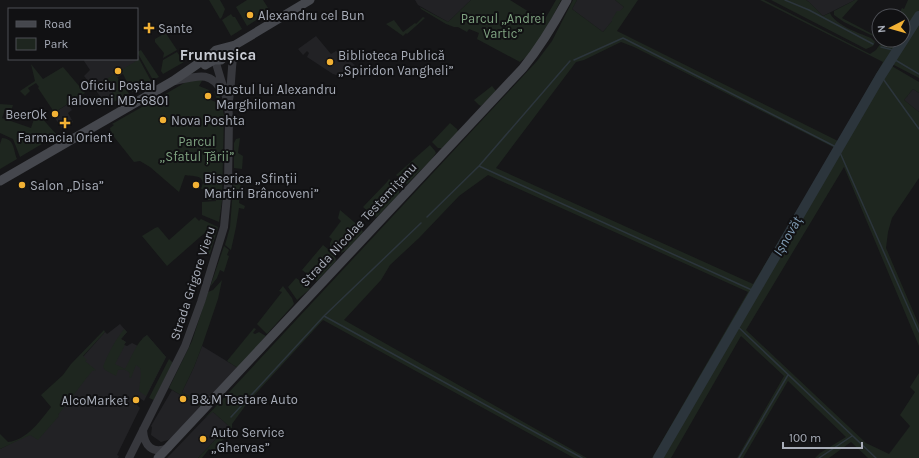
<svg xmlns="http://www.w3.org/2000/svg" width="919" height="458" font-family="Karla,sans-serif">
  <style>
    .built { fill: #222225 }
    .green { fill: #1e261f; fill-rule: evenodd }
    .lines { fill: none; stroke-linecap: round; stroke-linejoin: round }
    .stream { stroke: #2c353c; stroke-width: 1.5 }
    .river { stroke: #2c353c; stroke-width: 10 }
    .tertiary { stroke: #37383d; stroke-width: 8 }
    .secondary { stroke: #45474d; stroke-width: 9 }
    .poi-dot { fill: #f2b134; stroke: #111113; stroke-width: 1.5 }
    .labels { text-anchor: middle; stroke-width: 4; stroke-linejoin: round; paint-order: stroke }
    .poi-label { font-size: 13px; fill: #a8adb8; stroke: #111113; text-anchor: start }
    .park-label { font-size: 13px; fill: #7fa381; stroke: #111113 }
    .street-label { font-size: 13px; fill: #a8adb8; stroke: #111113 }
    .water-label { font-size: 14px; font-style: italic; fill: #7f9bb3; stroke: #111113 }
    .quarter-label { font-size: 15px; font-weight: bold; fill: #c9ccd4; stroke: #111113 }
  </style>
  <rect width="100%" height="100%" fill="#161618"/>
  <path class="built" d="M415,0h56l-23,22 -30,-17z
    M577,0h38l9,7 -21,25 -31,-23z
    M806,0h49l-32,16 -14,-14z
    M316,36l15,18 5,-3 19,14 -15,11 -7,-2 -26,-17 2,-4 -2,-2 -4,4 -5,-6z
    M137,58l3,5 -33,21 7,11 -10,6 -20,-25 6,-6 -6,-9 1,-2h52z
    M913,89l6,4v19l-15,-12z
    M68,104l4,6 -4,3 5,9 -11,6 -10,-14z
    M120,324l7,8 -6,7 5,3 -2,3 3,1 5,-3 6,3 5,-8 4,-3 19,22 -22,44 -3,-2 -4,6 3,3 -23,47 2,1 -1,2h-118v-9l30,-15 28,-19 16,-48 31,-35 2,2z
    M202,346l36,22 -34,37 -22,-13 12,-25z
    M172,390l29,17 -27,29 -6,4 -7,2 -10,-7 1,-8 -1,-1z
    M212,411l18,16 -14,12 -18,19h-31z"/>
  <path class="green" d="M209,0h11l5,9 -3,8 -2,2 -1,-2z
    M247,0h16l7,11 -23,15 -11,-19z
    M471,0h39l32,20 3,-1 11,-19h5c-9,18 -24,50 -41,62l-43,-23 2,-6 -10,-4 -2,3 -9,-5h-4l-8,-3 -25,-15 -1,-2 28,15z
    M573,0h4l-5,9 31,23 9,-11v-2l5,-8h3l4,-4 -9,-7h23l-21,31 221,110 45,-79 -123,-62h4l106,54 6,-4 7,-10h20v-24h-5l4,-8 2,1 4,-9h11v78l-27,-14 -2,1 29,17v11l-6,-4 -9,11 15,12v66l-27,40 -4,14 -2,16 33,77v21l-75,-179 -98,163 120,113 23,11 21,-28 -10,-11 15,-23 -5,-5 9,-14v85h-51l-17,-16 -22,16h-14l5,-5 26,-16 -58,-56 -45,77h-6l47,-82 -43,-40 -70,122h-19l96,-166 -260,-117 -29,21 -40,42 -29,27 -9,15 -37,40 243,138h-13l-251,-138 -75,82 -16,22c2,12 -18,17 -16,30l-7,-5 -7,9h-4l18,-19 14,-12 -17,-15 -8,6 332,-357 15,-20zM621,42l13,5 201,101 -82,136 -257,-116 80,-106 8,-2z
    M771,0h35l3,2 14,14 7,-3c5,12 29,20 41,25l4,4 -2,4 -7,3z
    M855,0h3l-16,18 36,19 -1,3 -4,-4 -29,-14 -10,-7v-4z
    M231,14l2,3h2l7,12 -11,7 -9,-16z
    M423,17l2,1 -18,16 -1,-1 -3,3 -17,-12 8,-4 9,12 12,-9 1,1z
    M174,28l2,2 -9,5 10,15 -14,8 1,-5 -9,-11v-3z
    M141,50l18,27 -6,3 -16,-28z
    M177,52l7,10 -21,12 -2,-3 2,-11z
    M137,55l14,26 -19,11 -11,-22 17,-10z
    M31,64l12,15 20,-12 22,26 -33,21 2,-2 -16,-24 1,-1 -3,-4 -8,5 2,3 -5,5 -5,-5 15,-10z
    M115,74l6,9 1,-1 7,12 -17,9 -3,-5 5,-3 -7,-11 -12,7 -2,-4z
    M203,79l-4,7 10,4 -3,8 12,5 -4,-12 5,3 5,21 -2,86 -3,21 -17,-7v-13l14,-1v-1h-8l-1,-10 -6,-1 2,-6c-2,-9 -10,-6 -18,-8l-6,17 -29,-25 -10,-6 -6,1 -23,-29 -1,-5 4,-3 -2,-1 44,-25h8l-2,-3 24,-14z
    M492,86l4,5 -15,15 -2,-1 -5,-5z
    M0,104l13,1 -2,6 -6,-2 -3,9 29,10 3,-9 -5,-2 2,-5 8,3 18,20 -37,22 -7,-18 -13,-6z
    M450,123l7,6 1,3 -16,16h-4l-6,-6z
    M2,138c13,1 11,11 15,21l-17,10v-25z
    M240,138l-2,15 5,3 -1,13 -8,-1v-25l2,-4z
    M430,145l5,6 1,2 -5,7 -24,24 -11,-9z
    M234,176l7,4 -2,23 6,3 -1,3 -5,-1 -3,19 -5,23 -6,-5 5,-18z
    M389,179l10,10v5l-22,23 -4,-1 -10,-9 24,-25z
    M340,210l20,17 3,5 -16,18 -6,3 -4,-1 -7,-6v-3l2,-4 -3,-2 12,-16 -3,-3z
    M195,217l4,4 2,-2 17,8 -8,27 -3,1 5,-23 -4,-2 -41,36 -25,-30 13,-8 3,-1 11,13z
    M323,245l12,10 1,6 -19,20 -15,-11z
    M224,246l5,4 -2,5 2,1 -5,16 -4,-2 -3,8 -7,9z
    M296,278l13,9 1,2 -13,11 -9,-13z
    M222,280l-4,19 -16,47 -8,21 -12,25 22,13 -3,2 -32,-19 23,-47 16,-49 5,-2z
    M283,286l9,12 2,6 -27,30 -10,-10 25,-32 -3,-1z
    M254,328l2,1 -3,4 2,1 4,-2 7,4 -28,32 -11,-7z
    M124,329l3,3 -6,7 5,3 -2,3h1l-10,19 10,5c6,-11 12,-28 22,-34l19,22 -20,39 -7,-5 2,-17 -1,-6 -4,-3 -5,13 -2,-1 1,-3c-3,-5 -7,-5 -12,-4l-2,6 -11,-6 -2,-3c5,-14 12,-26 21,-38z
    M104,330l1,2 -22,24 4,4 -2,1 11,9 -4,1 -34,44 1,1 -21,24 -8,-5 -30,14v-15l8,8c19,-2 32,-21 43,-35l-10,-12 22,-20 8,-11z
    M169,359l4,4 -19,37 -5,-2z"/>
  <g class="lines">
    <path class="stream" d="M785,0l24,10 64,34
      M881,47l16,4
      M892,58l27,16
      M574,60l49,-22 215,110 81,184
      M881,76l38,53
      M479,166l275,125
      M427,217l52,-51 91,-105
      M324,316l258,142
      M735,324l141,134
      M231,417l93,-101 97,-93
      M739,458l49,-83
      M819,458l33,-22"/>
    <path class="river" d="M658,458l222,-381 39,-61"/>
    <path class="tertiary" d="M175,81c20,-4 36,-12 47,11
      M229,100c3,-18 2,-37 6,-55
      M143,430c1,15 9,25 25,18
      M129,458l56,-112 16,-44 23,-75 4,-41 1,-68 -1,-15 -13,-43"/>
    <path class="secondary" d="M205,65l9,-5h7l2,-2 1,-3 11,-10 75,-45
      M0,181l173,-100 39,-27 4,-4 19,-5
      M158,458l365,-390c17,-21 31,-44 44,-68"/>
  </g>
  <g class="poi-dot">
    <circle cx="250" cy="15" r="4"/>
    <path d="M147 22h4v4h4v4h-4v4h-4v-4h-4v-4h4z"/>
    <circle cx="330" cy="62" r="4"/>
    <circle cx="118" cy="71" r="4"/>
    <circle cx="208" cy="96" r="4"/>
    <circle cx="55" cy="114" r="4"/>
    <circle cx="163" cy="120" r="4"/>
    <path d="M63 117h4v4h4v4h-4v4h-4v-4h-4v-4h4z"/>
    <circle cx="22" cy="185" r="4"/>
    <circle cx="196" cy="185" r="4"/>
    <circle cx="183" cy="399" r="4"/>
    <circle cx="136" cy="400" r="4"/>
    <circle cx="203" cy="439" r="4"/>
  </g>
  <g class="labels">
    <g class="poi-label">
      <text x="258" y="20">Alexandru cel Bun</text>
      <text x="158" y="33">Sante</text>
      <text x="338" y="60">Biblioteca Publică<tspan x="338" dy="15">„Spiridon Vangheli”</tspan></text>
      <text x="118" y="90" text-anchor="middle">Oficiu Poștal<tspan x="118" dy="15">Ialoveni MD-6801</tspan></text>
      <text x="216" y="94">Bustul lui Alexandru<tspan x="216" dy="15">Marghiloman</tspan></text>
      <text x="47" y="119" text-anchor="end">BeerOk</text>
      <text x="171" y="125">Nova Poshta</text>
      <text x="65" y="142" text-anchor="middle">Farmacia Orient</text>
      <text x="204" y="183">Biserica „Sfinții<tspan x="204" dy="15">Martiri Brâncoveni”</tspan></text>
      <text x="30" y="190">Salon „Disa”</text>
      <text x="191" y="404">B&amp;M Testare Auto</text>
      <text x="128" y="405" text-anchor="end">AlcoMarket</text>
      <text x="211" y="437">Auto Service<tspan x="211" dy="15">„Ghervas”</tspan></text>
    </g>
    <g class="park-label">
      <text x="503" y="23">Parcul „Andrei<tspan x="503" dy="15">Vartic”</tspan></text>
      <text x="197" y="146">Parcul<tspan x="197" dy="15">„Sfatul Țării”</tspan></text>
    </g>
    <g class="street-label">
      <text transform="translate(358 224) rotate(-47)" y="5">Strada Nicolae Testemițanu</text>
      <text transform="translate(192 283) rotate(-72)" y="5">Strada Grigore Vieru</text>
    </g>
    <g class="water-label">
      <text transform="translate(787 236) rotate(-60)" y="5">Ișnovăț</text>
    </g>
    <g class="quarter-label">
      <text x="218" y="60">Frumușica</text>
    </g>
  </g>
  <rect x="8" y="8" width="130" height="52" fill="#111113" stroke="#4d4f55"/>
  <rect x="16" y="21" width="20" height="6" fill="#45474d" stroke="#4d4f55"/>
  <text x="44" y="28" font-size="12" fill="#a8adb8">Road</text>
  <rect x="16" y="38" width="20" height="12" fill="#1e261f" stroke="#4d4f55"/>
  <text x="44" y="48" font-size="12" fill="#a8adb8">Park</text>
  <g transform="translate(891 28) rotate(264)"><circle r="19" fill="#111113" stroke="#4d4f55"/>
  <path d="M0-3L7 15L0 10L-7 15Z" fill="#f2b134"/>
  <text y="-6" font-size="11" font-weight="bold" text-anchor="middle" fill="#a8adb8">N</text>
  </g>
  <path d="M783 442v6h79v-6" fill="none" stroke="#a8adb8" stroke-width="2"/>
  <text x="789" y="442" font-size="12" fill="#a8adb8" stroke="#111113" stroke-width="3" paint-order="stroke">100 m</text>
</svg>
